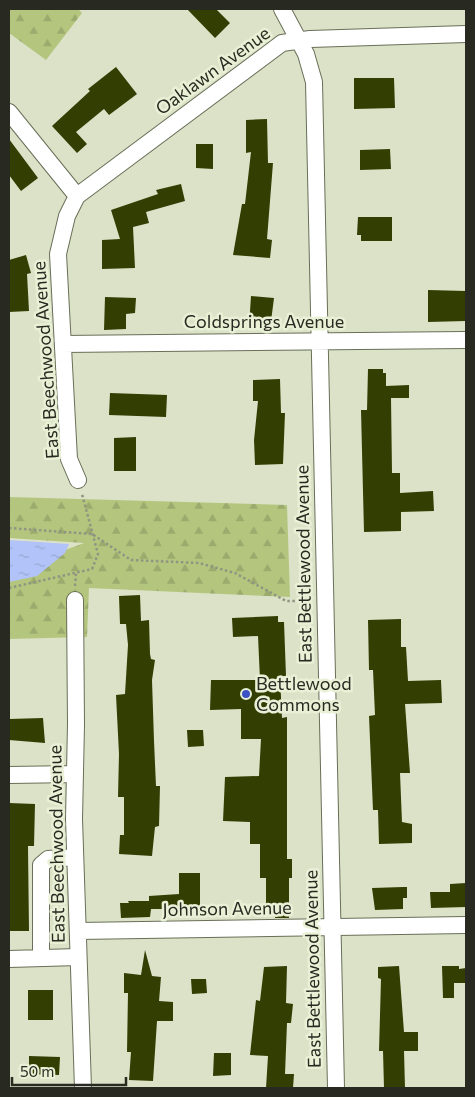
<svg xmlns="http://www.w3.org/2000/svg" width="475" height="1097" font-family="Commissioner,sans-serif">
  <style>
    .forest { fill: url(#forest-firs) }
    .water { fill: url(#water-ripples) }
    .building { fill: #333e03 }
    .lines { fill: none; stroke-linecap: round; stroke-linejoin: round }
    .minor-casing { stroke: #696f58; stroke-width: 18 }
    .path { stroke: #909582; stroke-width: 2.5; stroke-dasharray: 2.5 2.5; stroke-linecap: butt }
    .minor { stroke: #fff; stroke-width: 16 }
    .poi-dot { fill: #3d52c5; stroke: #e8f0d5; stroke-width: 2 }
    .labels { text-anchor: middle; stroke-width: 5; stroke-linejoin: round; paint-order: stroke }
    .street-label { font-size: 18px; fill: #282a21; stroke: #e8f0d5 }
    .poi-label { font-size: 18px; fill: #282a21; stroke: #e8f0d5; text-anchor: start }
  </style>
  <defs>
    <pattern id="forest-firs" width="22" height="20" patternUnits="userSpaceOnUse" patternTransform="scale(1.25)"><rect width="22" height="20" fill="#b4c67e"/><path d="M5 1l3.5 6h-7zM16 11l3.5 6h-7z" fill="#9baa6d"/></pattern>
    <pattern id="water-ripples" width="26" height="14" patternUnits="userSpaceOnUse" patternTransform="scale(1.25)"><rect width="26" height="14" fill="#b1c3f8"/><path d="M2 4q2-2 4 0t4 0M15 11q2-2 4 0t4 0" fill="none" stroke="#98a8d4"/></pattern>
  </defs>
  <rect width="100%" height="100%" fill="#dbe2c8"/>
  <path class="forest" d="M9,9h69l4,4 -36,47 -37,-27z
    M9,497l278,8 3,92 -201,-9 -2,49 -78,2v-68l75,-28 -75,-5z"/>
  <path class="water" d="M9,540l60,4 -4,9 -28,23 -28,6z"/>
  <path class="building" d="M187,9h29l14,14 -15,15z
    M116,67l21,27 -28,21 -5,-6 -28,23 11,12 -10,9 -25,-27 38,-35 -2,-2z
    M354,78h40l1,30 -41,1z
    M267,119l1,44h5l-6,76 5,1 -2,18 -37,-3 9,-51h3l6,-52 -5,1v-33z
    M9,139l29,39 -17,13 -12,-16z
    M196,144h17v25l-17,-1z
    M390,149l1,20 -31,1v-20z
    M181,184l4,17 -39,11 3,11 -16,4 2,41 -33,1v-29l18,-1 -9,-29 47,-16 -2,-4z
    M358,217h34v24h-31v-6h-4z
    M26,255l5,18 -4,1 2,37 -20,1v-52z
    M428,290l38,1v30l-38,1z
    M251,296l23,2 -4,31 -21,-2z
    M105,297l31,1 -1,15 -9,1v15l-22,1z
    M368,369h15v4h3v13l23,-1v13h-18l1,75h8v20l33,-2 1,20 -33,1v19l-37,1 -3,-122h6z
    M280,379l1,34h4l-2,51 -28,1 -1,-25 4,-39h-5v-21z
    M110,393l57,2 -1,22 -57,-2z
    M136,437v34h-22v-33z
    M140,595l1,26 8,-1 1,34 1,5 4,1 -3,20 2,61 2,45h4l-1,40 -4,1 -3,29 -33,-2 1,-19h4v-38h-6l1,-43 -3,-59 9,-1 3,-49 -2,-21h-6l-1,-28z
    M278,616v6h6l2,54h-6l2,42 5,-1v142h5v19h-3v40h-14v-8h-9v-32h-6v-34h-10v-22l-27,-1 2,-44 34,-1 2,-37h-20v-30l-31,1 1,-30h49l-2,-44 -25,1 -1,-19z
    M401,619v28h5l2,34 33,-1 1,23 -37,1 5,69h-10l2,49 10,2v19l-33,1 -1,-34h-5l-4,-94 6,-1 -2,-45h-4l-1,-50z
    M43,718l2,25 -36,-3v-21z
    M187,730h16l1,16 -16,1z
    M9,803l26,1 -1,42h-6l1,85h-20z
    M179,873h21v36h-49l-1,8 -29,1 -1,-15h9l-1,-2h21v-5l30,-2z
    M466,883v24l-35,1 -1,-16h20v-8z
    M403,887h4v11h-4v11l-28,1 -3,-22z
    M145,950l7,26 9,1 -2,24 14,1v19h-16l-4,60 -24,-1 2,-28h-4l1,-59h-4v-20l17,2z
    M287,966l-1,37 7,1 -2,19h-4l-2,51h9l-1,14h-27l2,-32 -18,-1 6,-55 4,1 4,-34z
    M399,966l5,66h14v19h-14l1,37h-21l-1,-37h-4l2,-72 -3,-1v-11z
    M442,966h17v3l7,-1v15h-12v15h-11z
    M191,979h15l1,14 -15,1z
    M28,990h25v30h-25z
    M214,1053h17v22l-18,1z
    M29,1056l31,1 -1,18 -30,-1z"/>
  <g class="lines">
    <g class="minor-casing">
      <path id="minor" d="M282,9l24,45 8,28 22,1006
        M9,112l68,84
        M63,344l403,-4
        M78,480l-9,-21 -11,-205 9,-38 10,-20 205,-153 28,-4 156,-5
        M75,600l1,124 -2,95 9,269
        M9,775l66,-1
        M78,931l388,-6
        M41,958v-93l7,-6 27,-2
        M9,959l69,-2"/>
    </g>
    <path class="path" d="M9,528l83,6 39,26 68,3 36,10 51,28h24
      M75,586l1,-13
      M9,588l83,-19 6,-15 -16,-60"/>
    <use href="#minor" class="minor"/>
  </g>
  <circle class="poi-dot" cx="246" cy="694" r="5"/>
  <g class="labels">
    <g class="street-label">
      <text transform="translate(213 71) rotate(-36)" y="6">Oaklawn Avenue</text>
      <text x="264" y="328">Coldsprings Avenue</text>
      <text transform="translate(46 360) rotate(-94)" y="6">East Beechwood Avenue</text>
      <text transform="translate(304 564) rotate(-91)" y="6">East Bettlewood Avenue</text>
      <text transform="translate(57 844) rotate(-91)" y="6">East Beechwood Avenue</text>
      <text transform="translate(227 909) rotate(-1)" y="6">Johnson Avenue</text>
      <text transform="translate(313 969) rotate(-91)" y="6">East Bettlewood Avenue</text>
    </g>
    <g class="poi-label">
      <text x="256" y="690">Bettlewood<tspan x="256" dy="21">Commons</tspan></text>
    </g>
  </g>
  <rect width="475" height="1097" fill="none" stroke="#282a21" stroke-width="20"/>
  <path d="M12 1077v8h114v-8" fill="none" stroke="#282a21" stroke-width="2.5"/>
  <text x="20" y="1077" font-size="15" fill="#282a21" stroke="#e8f0d5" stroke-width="4" paint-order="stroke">50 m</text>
</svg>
